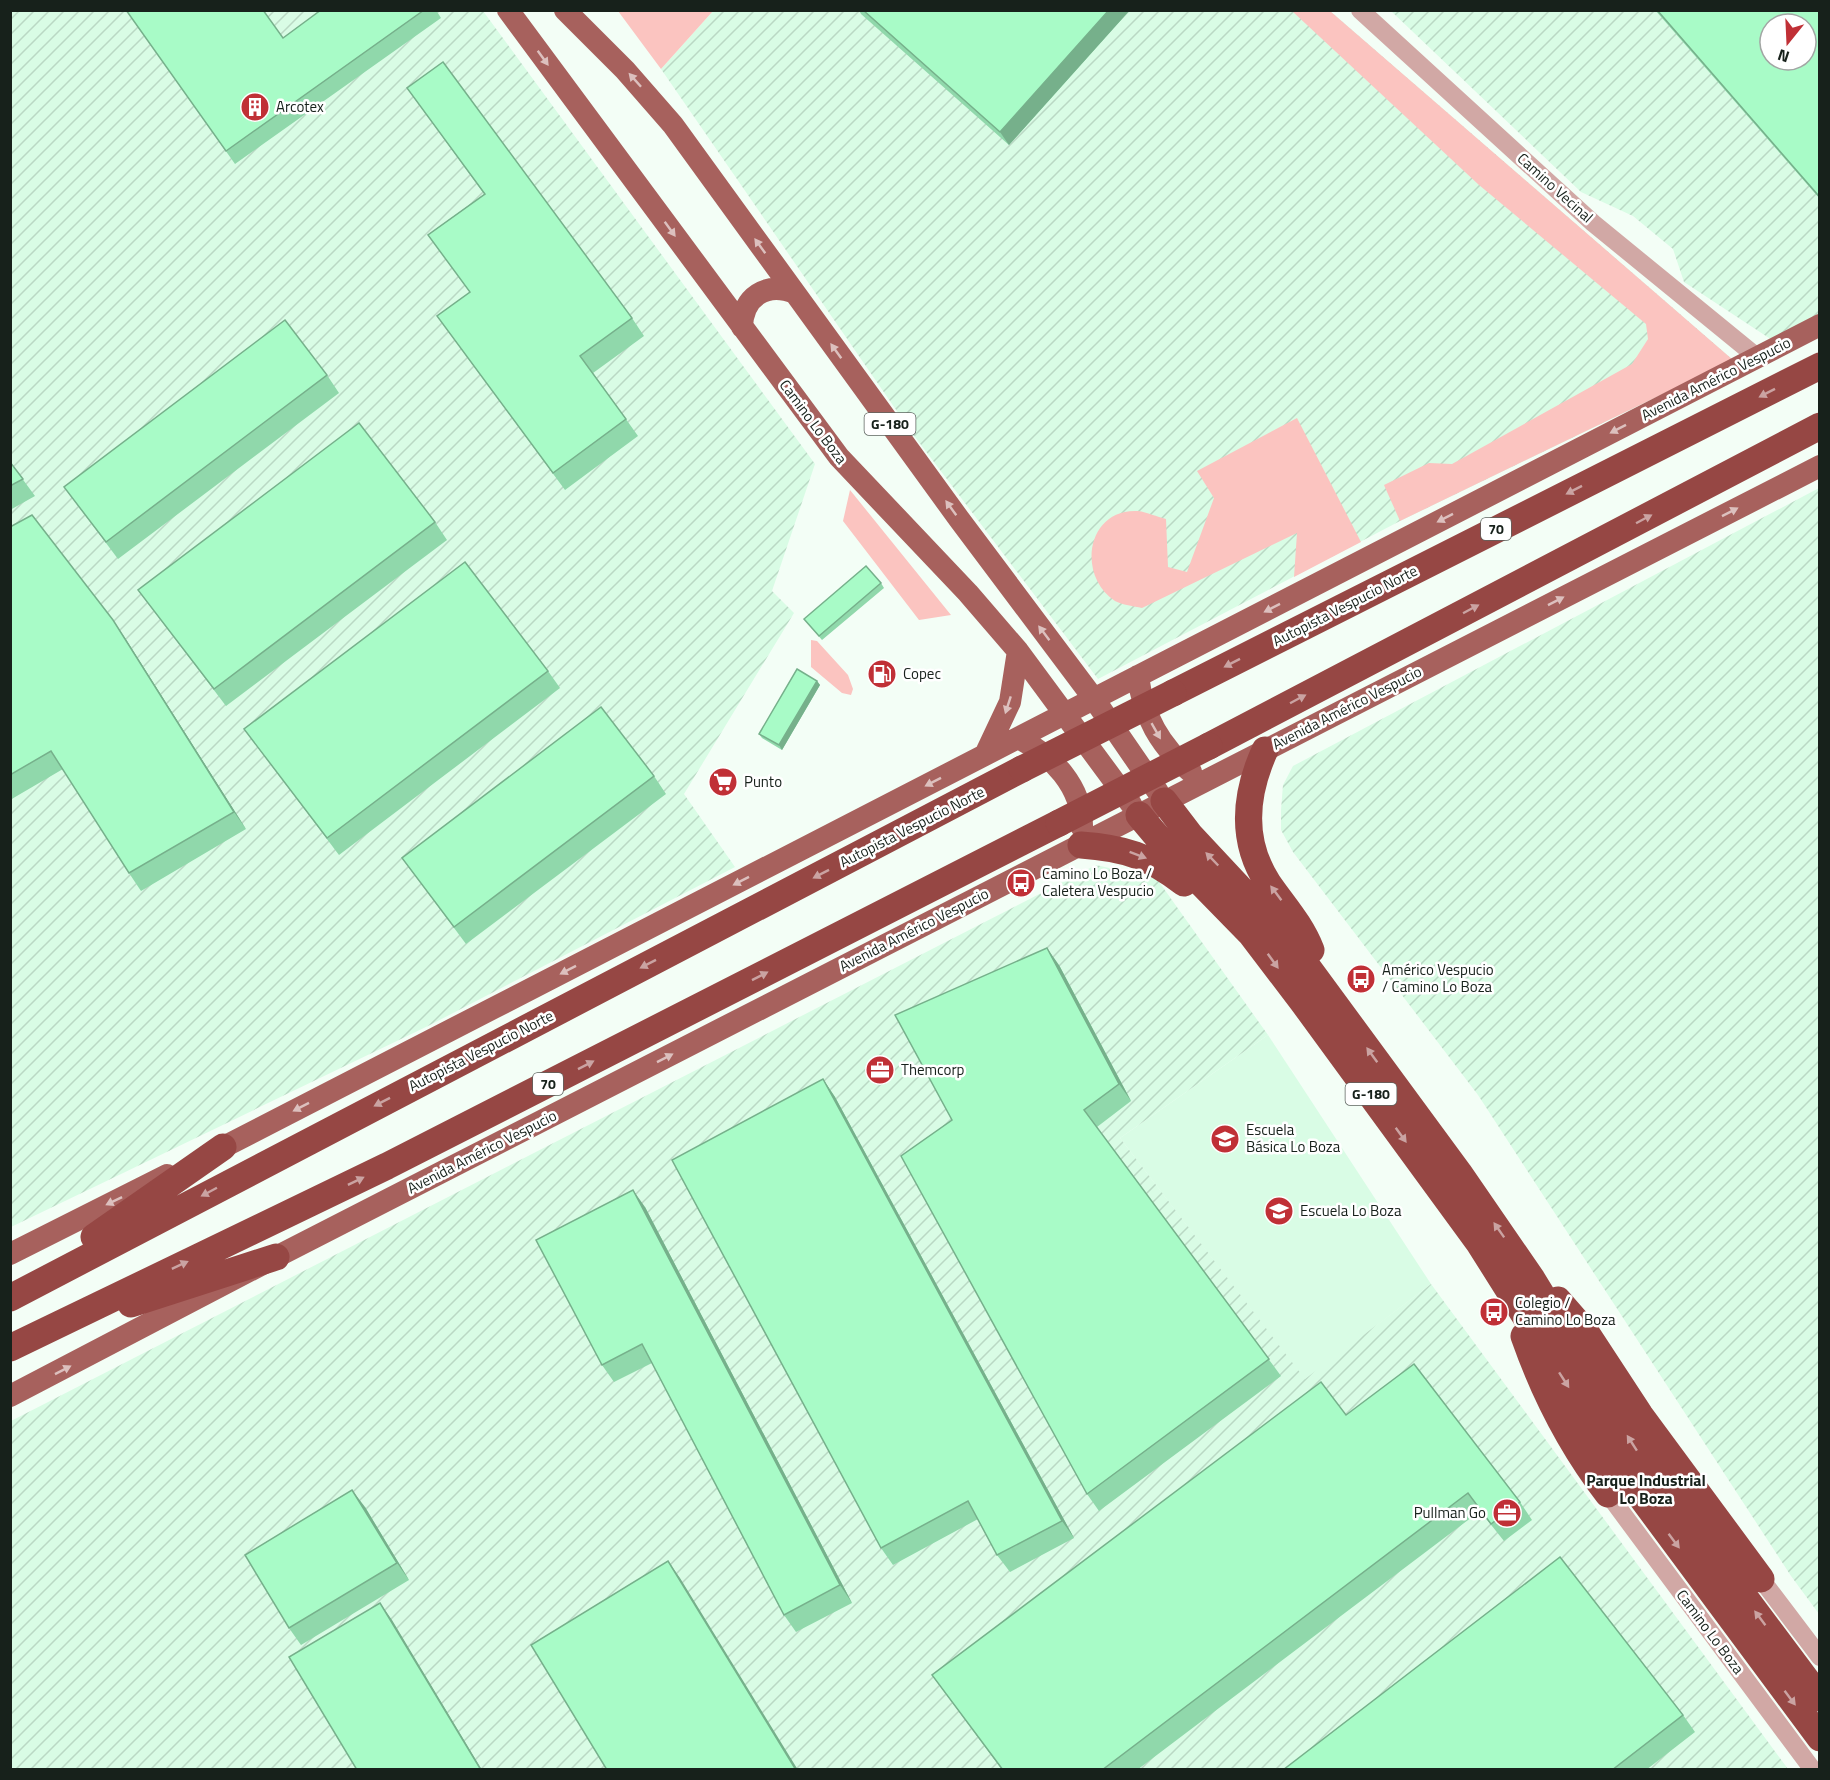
<svg xmlns="http://www.w3.org/2000/svg" width="1830" height="1780" font-family="'Titillium Web',sans-serif">
  <style>
    .built { fill: #d9fce5 }
    .industrial { fill: url(#industrial-furrows); fill-rule: evenodd }
    .green { fill: #fbc4c0 }
    .lines { fill: none; stroke-linecap: round; stroke-linejoin: round }
    .minor { stroke: #d1a8a5; stroke-width: 18 }
    .major { stroke: #a7615d; stroke-width: 22 }
    .highway { stroke: #964744; stroke-width: 27 }
    .highway-bridge { stroke: #964744; stroke-width: 27 }
    .wall { fill: #90d8ab }
    .shaded-wall { fill: #76b08b }
    .building { fill: #a8fbc7; stroke: #76b08b; stroke-width: 1.5; fill-rule: evenodd }
    .oneway { fill: #dcc0be }
    .oneway2 { fill: #caa3a2 }
    .labels { text-anchor: middle; stroke-width: 5; stroke-linejoin: round; paint-order: stroke }
    .shield { fill: #fff; stroke: #5d645f; stroke-width: 1.5 }
    .shield-label { font-size: 14px; font-weight: bold; fill: #17211b }
    .poi-label { font-size: 15px; fill: #17211b; stroke: #fff; text-anchor: start }
    .street-label { font-size: 15px; fill: #17211b; stroke: #fff }
    .neighbourhood-label { font-size: 16px; font-weight: bold; fill: #17211b; stroke: #fff }
  </style>
  <defs>
    <pattern id="industrial-furrows" width="10" height="10" patternUnits="userSpaceOnUse" patternTransform="scale(1.5)"><rect width="10" height="10" fill="#d9fce5"/><path d="M-1 1l2-2M0 10L10 0M9 11l2-2" fill="none" stroke="#bad8c4"/></pattern>
  </defs>
  <rect width="100%" height="100%" fill="#f3fef6"/>
  <path class="built" d="M1268,1035l163,249 -126,96 -185,-242z"/>
  <path class="industrial" d="M11,11h472l332,453 -43,127 22,22 -110,181 51,73 -307,159 -417,201z
    M713,11h617l403,349 -333,161 -302,158 -186,-246 -251,-364z
    M1391,11h428v304l-47,25 -88,-58 -11,-33 -40,-33 -52,-24zM1770,24h36v36h-36z
    M1819,488v1126l-28,-38 -313,-481 -185,-243 -12,-22v-20l2,-25 10,-19z
    M1096,865l61,14 111,156 -148,103 185,241 126,-95 357,485 -1777,1v-349z"/>
  <path class="green" d="M618,11h95l-52,58z
    M1292,11h38l403,349 -333,161 -16,-36 45,-22 23,1 180,-100 16,-25 -2,-15 -167,-139z
    M1297,418l64,124 -67,35 3,-44 -155,75c-8,-2 -20,-3 -27,-7 -39,-26 -28,-93 23,-90 9,1 19,6 28,8l2,48 19,5 27,-74 -17,-27z
    M850,490l101,125 -32,5 -76,-99z
    M811,640l6,1 31,34 5,14 -2,6 -9,-2 -31,-26z"/>
  <g class="lines">
    <path class="minor" d="M1360,10l233,213 164,134
      M1608,1494l205,276
      M1761,1579l59,78"/>
    <path class="major" d="M508,10l331,447 129,136 50,58 113,153
      M565,10l60,60 48,55 286,394 135,180 64,93
      M742,327c1,-30 24,-46 53,-34
      M1138,676c5,40 22,70 53,96
      M1018,738c34,17 65,49 64,90
      M985,755l25,-53 8,-51
      M208,1155l1612,-830
      M10,1254l157,-79
      M10,1396l266,-139 1544,-791"/>
    <path class="highway" d="M1173,693l647,-327
      M1209,746l611,-320
      M1265,750c-20,44 -25,90 3,133 15,22 33,41 43,67
      M1164,801l26,34 97,104 172,234 73,106 111,182 177,237
      M1139,815l26,31 86,88 51,67 177,242 148,235 193,260
      M1081,845c43,3 68,11 103,38
      M94,1237l129,-90
      M10,1298l1012,-529
      M1558,1300l27,31 55,84 121,164
      M131,1304l145,-47
      M1524,1336c20,57 47,110 84,158
      M10,1348l377,-182 672,-343"/>
    <path class="highway-bridge" d="M1022,769l151,-76
      M1059,823l150,-77"/>
  </g>
  <path class="wall" d="M126,10l157,28 38,-28h115l5,8 -206,146z
    M859,10h271l-121,135 -148,-131z
    M1655,10h165v189z
    M407,88l225,230 12,18 -51,37 45,63 -73,54 -128,-174 33,-24 -42,-57 56,-41z
    M327,375l12,18 -221,166 -54,-72z
    M10,462l25,34 -25,14z
    M435,522l12,18 -221,166 -88,-116z
    M10,527l115,111 121,191 -105,62 -12,-18 -66,-104 -53,31z
    M881,583l3,5 -62,52 -18,-21z
    M548,671l12,17 -221,167 -95,-126z
    M817,681l3,4 -38,65 -20,-12 -3,-4z
    M654,776l12,18 -200,150 -64,-86z
    M1059,965l72,136 -34,26 184,249 -182,135 -12,-17 -135,-374z
    M823,1079l12,18 239,441 -64,34 -13,-17 -19,-36 -85,46 -12,-17z
    M645,1207l207,396 -56,29 -12,-17 -132,-252 -38,19 -12,-17z
    M1346,1415l174,87 12,18 -28,21 -24,-30 -343,259h-135l-70,-95z
    M365,1507l44,73 -108,65 -12,-17z
    M1683,1715l12,17 -49,38h-363z"/>
  <path class="shaded-wall" d="M1109,10h21l-121,135 -9,-13z
    M113,620l12,18 121,191 -12,-17z
    M817,681l3,4 -38,65 -3,-5z
    M1047,948l12,17 72,136 -12,-17z
    M823,1079l12,18 239,441 -12,-17z
    M633,1190l12,17 207,396 -12,-18z
    M352,1490l13,17 44,73 -12,-17z
    M668,1561l12,17 118,192h-2z
    M380,1603l12,17 90,150h-1z"/>
  <path class="building" d="M126,10h137l20,28 38,-28h103l-198,141z
    M863,10h246l-109,122z
    M1657,10h163v184l-2,1zM1770,24h36v36h-36z
    M443,62l189,256 -52,38 46,63 -73,54 -116,-157 33,-24 -42,-57 57,-41 -78,-106z
    M285,320l42,55 -221,167 -42,-55z
    M359,423l76,99 -221,167 -76,-99z
    M10,462l13,17 -13,7z
    M32,515l81,105 121,192 -105,61 -78,-122 -41,24v-248z
    M465,562l83,109 -221,167 -83,-109z
    M866,566l15,17 -62,53 -15,-17z
    M797,669l20,12 -38,64 -20,-11z
    M601,707l53,69 -200,151 -52,-69z
    M1047,948l72,136 -35,26 185,249 -182,135 -186,-338 51,-36 -57,-105z
    M823,1079l239,442 -65,34 -29,-54 -87,47 -209,-388z
    M633,1190l207,395 -56,30 -142,-271 -40,21 -66,-125z
    M1414,1364l106,138 -29,22 -23,-31 -366,277h-99l-71,-95 389,-293 25,33z
    M352,1490l45,73 -108,65 -44,-73z
    M1560,1557l123,158 -71,55h-329z
    M668,1561l128,209h-189l-76,-125z
    M380,1603l101,167h-124l-68,-113z"/>
  <defs><path id="oneway-solid" d="M-6-.8H1V-3.2L6.5 0L1 3.2V.8H-6Z" transform="scale(1.5)"/></defs>
  <g class="oneway">
    <use href="#oneway-solid" transform="translate(543 58) rotate(54)"/>
    <use href="#oneway-solid" transform="translate(635 80) rotate(-132)"/>
    <use href="#oneway-solid" transform="translate(670 229) rotate(54)"/>
    <use href="#oneway-solid" transform="translate(760 246) rotate(-126)"/>
    <use href="#oneway-solid" transform="translate(836 351) rotate(-126)"/>
    <use href="#oneway-solid" transform="translate(1618 429) rotate(153)"/>
    <use href="#oneway-solid" transform="translate(951 508) rotate(-126)"/>
    <use href="#oneway-solid" transform="translate(1730 512) rotate(-27)"/>
    <use href="#oneway-solid" transform="translate(1445 518) rotate(153)"/>
    <use href="#oneway-solid" transform="translate(1556 601) rotate(-27)"/>
    <use href="#oneway-solid" transform="translate(1272 608) rotate(153)"/>
    <use href="#oneway-solid" transform="translate(1044 633) rotate(-127)"/>
    <use href="#oneway-solid" transform="translate(1008 705) rotate(108)"/>
    <use href="#oneway-solid" transform="translate(1156 731) rotate(60)"/>
    <use href="#oneway-solid" transform="translate(933 782) rotate(153)"/>
    <use href="#oneway-solid" transform="translate(741 881) rotate(153)"/>
    <use href="#oneway-solid" transform="translate(568 970) rotate(153)"/>
    <use href="#oneway-solid" transform="translate(665 1058) rotate(-27)"/>
    <use href="#oneway-solid" transform="translate(301 1107) rotate(153)"/>
    <use href="#oneway-solid" transform="translate(114 1201) rotate(154)"/>
    <use href="#oneway-solid" transform="translate(63 1370) rotate(-27)"/>
  </g>
  <g class="oneway2">
    <use href="#oneway-solid" transform="translate(1767 393) rotate(153)"/>
    <use href="#oneway-solid" transform="translate(1574 490) rotate(153)"/>
    <use href="#oneway-solid" transform="translate(1644 519) rotate(-28)"/>
    <use href="#oneway-solid" transform="translate(1471 609) rotate(-28)"/>
    <use href="#oneway-solid" transform="translate(1232 663) rotate(153)"/>
    <use href="#oneway-solid" transform="translate(1298 699) rotate(-28)"/>
    <use href="#oneway-solid" transform="translate(1138 855) rotate(21)"/>
    <use href="#oneway-solid" transform="translate(1212 859) rotate(-134)"/>
    <use href="#oneway-solid" transform="translate(821 874) rotate(153)"/>
    <use href="#oneway-solid" transform="translate(1276 893) rotate(-127)"/>
    <use href="#oneway-solid" transform="translate(1273 961) rotate(54)"/>
    <use href="#oneway-solid" transform="translate(648 964) rotate(153)"/>
    <use href="#oneway-solid" transform="translate(760 976) rotate(-27)"/>
    <use href="#oneway-solid" transform="translate(1372 1055) rotate(-126)"/>
    <use href="#oneway-solid" transform="translate(586 1065) rotate(-27)"/>
    <use href="#oneway-solid" transform="translate(382 1102) rotate(153)"/>
    <use href="#oneway-solid" transform="translate(1401 1135) rotate(54)"/>
    <use href="#oneway-solid" transform="translate(356 1181) rotate(-26)"/>
    <use href="#oneway-solid" transform="translate(209 1192) rotate(152)"/>
    <use href="#oneway-solid" transform="translate(1499 1230) rotate(-125)"/>
    <use href="#oneway-solid" transform="translate(180 1265) rotate(-25)"/>
    <use href="#oneway-solid" transform="translate(1564 1380) rotate(57)"/>
    <use href="#oneway-solid" transform="translate(1632 1443) rotate(-123)"/>
    <use href="#oneway-solid" transform="translate(1674 1541) rotate(53)"/>
    <use href="#oneway-solid" transform="translate(1760 1618) rotate(-127)"/>
    <use href="#oneway-solid" transform="translate(1790 1698) rotate(53)"/>
  </g>
  <defs>
    <g id="building-disc" transform="scale(1.5)"><circle r="9.5" fill="#c03036" stroke="#fff"/><path d="M-4-6H4V6H1V3H-1V6H-4ZM-2.5-4.3h1.7v1.8h-1.7ZM.8-4.3h1.7v1.8H.8ZM-2.5-1h1.7V.8h-1.7ZM.8-1h1.7V.8H.8Z" fill="#fff"/></g>
    <g id="fuel-disc" transform="scale(1.5)"><circle r="9.5" fill="#c03036" stroke="#fff"/><path d="M-5.5-6h7V0h2V4h1.3V-2.5L3-4.5l.8-.8L6-3V5H2.5V1h-1V6h-7ZM-4.2-4.7v3.2H.2V-4.7Z" fill="#fff"/></g>
    <g id="supermarket-disc" transform="scale(1.5)"><circle r="9.5" fill="#c03036" stroke="#fff"/><path d="M-6-5.5h2.5l.6 2H6L4.5 2H-2.5L-4.4-4H-6ZM-1.5 3.2a1.3 1.3 0 1 0 .1 0ZM3 3.2a1.3 1.3 0 1 0 .1 0Z" fill="#fff"/></g>
    <g id="bus-disc" transform="scale(1.5)"><circle r="9.5" fill="#c03036" stroke="#fff"/><path d="M-5-6H5V4H4V6H2V4H-2V6H-4V4H-5ZM-3.5-4V0h7V-4ZM-3.5 1.2v1.5H-2V1.2ZM2 1.2v1.5H3.5V1.2Z" fill="#fff"/></g>
    <g id="office-disc" transform="scale(1.5)"><circle r="9.5" fill="#c03036" stroke="#fff"/><path d="M-6-3h4V-5.5h4V-3h4V5H-6ZM-1-4.5V-3h2v-1.5ZM-6 0V1H6V0Z" fill="#fff"/></g>
    <g id="school-disc" transform="scale(1.5)"><circle r="9.5" fill="#c03036" stroke="#fff"/><path d="M0-5L7-2L0 1L-7-2ZM-4 1L0 2.5L4 1V4Q0 6-4 4Z" fill="#fff"/></g>
  </defs>
  <g fill-rule="evenodd">
    <use href="#building-disc" x="255" y="107"/>
    <use href="#fuel-disc" x="882" y="674"/>
    <use href="#supermarket-disc" x="723" y="782"/>
    <use href="#bus-disc" x="1021" y="883"/>
    <use href="#bus-disc" x="1361" y="979"/>
    <use href="#office-disc" x="880" y="1070"/>
    <use href="#school-disc" x="1225" y="1139"/>
    <use href="#school-disc" x="1279" y="1211"/>
    <use href="#bus-disc" x="1494" y="1312"/>
    <use href="#office-disc" x="1507" y="1513"/>
  </g>
  <g class="labels">
    <g class="shield">
      <rect x="864.5" y="413" width="51" height="22" rx="4.5"/>
      <rect x="1481" y="518" width="30" height="22" rx="4.5"/>
      <rect x="533" y="1073" width="30" height="22" rx="4.5"/>
      <rect x="1345.5" y="1083" width="51" height="22" rx="4.5"/>
    </g>
    <g class="shield-label">
      <text x="890" y="429">G-180</text>
      <text x="1496" y="534">70</text>
      <text x="548" y="1089">70</text>
      <text x="1371" y="1099">G-180</text>
    </g>
    <g class="poi-label">
      <text x="276" y="112">Arcotex</text>
      <text x="903" y="679">Copec</text>
      <text x="744" y="787">Punto</text>
      <text x="1042" y="879">Camino Lo Boza /<tspan x="1042" dy="17">Caletera Vespucio</tspan></text>
      <text x="1382" y="975">Américo Vespucio<tspan x="1382" dy="17">/ Camino Lo Boza</tspan></text>
      <text x="901" y="1075">Themcorp</text>
      <text x="1246" y="1135">Escuela<tspan x="1246" dy="17">Básica Lo Boza</tspan></text>
      <text x="1300" y="1216">Escuela Lo Boza</text>
      <text x="1515" y="1308">Colegio /<tspan x="1515" dy="17">Camino Lo Boza</tspan></text>
      <text x="1486" y="1518" text-anchor="end">Pullman Go</text>
    </g>
    <g class="street-label">
      <text transform="translate(1555 188) rotate(42)" y="5">Camino Vecinal</text>
      <text transform="translate(1716 379) rotate(-27)" y="5">Avenida Américo Vespucio</text>
      <text transform="translate(813 422) rotate(53)" y="5">Camino Lo Boza</text>
      <text transform="translate(1345 606) rotate(-27)" y="5">Autopista Vespucio Norte</text>
      <text transform="translate(1347 708) rotate(-27)" y="5">Avenida Américo Vespucio</text>
      <text transform="translate(912 827) rotate(-27)" y="5">Autopista Vespucio Norte</text>
      <text transform="translate(914 930) rotate(-27)" y="5">Avenida Américo Vespucio</text>
      <text transform="translate(481 1051) rotate(-27)" y="5">Autopista Vespucio Norte</text>
      <text transform="translate(482 1152) rotate(-27)" y="5">Avenida Américo Vespucio</text>
      <text transform="translate(1710 1632) rotate(53)" y="5">Camino Lo Boza</text>
    </g>
    <g class="neighbourhood-label">
      <text x="1646" y="1486">Parque Industrial<tspan x="1646" dy="18">Lo Boza</tspan></text>
    </g>
  </g>
  <rect width="1830" height="1780" fill="none" stroke="#17211b" stroke-width="24"/>
  <g transform="translate(1788 42) rotate(198)"><circle r="28" fill="#ffffff" stroke="#a2a6a4" stroke-width="1.5"/>
  <path d="M0-4.5L10 22L0 15L-10 22Z" fill="#c03036"/>
  <text y="-9" font-size="16" font-weight="bold" text-anchor="middle" fill="#17211b">N</text>
  </g>
</svg>
